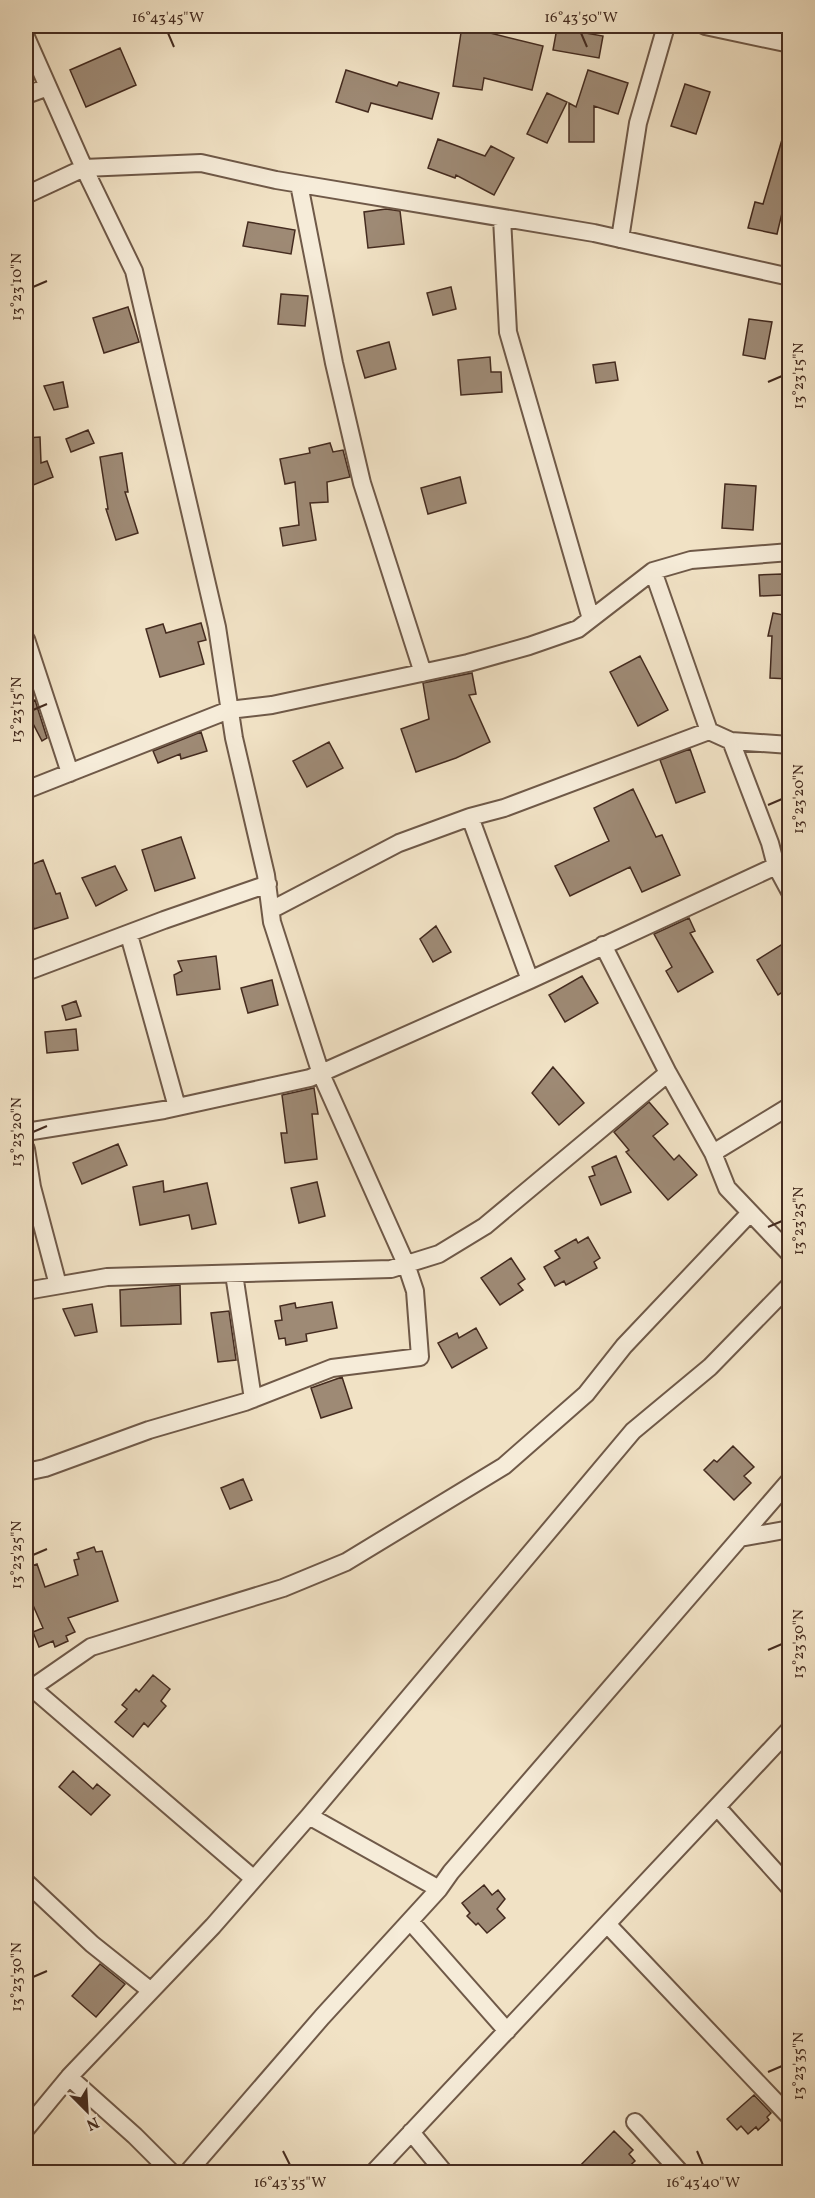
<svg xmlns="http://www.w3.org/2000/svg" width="815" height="2198" font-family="Vollkorn,serif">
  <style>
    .building { fill: #9e8a75; stroke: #442b1f; stroke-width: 1.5 }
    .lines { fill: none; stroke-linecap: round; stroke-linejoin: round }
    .street-casing { stroke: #6f5948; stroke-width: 20 }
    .street { stroke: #f6ecd9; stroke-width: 16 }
    .ticks { fill: none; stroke: #442b1f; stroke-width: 2 }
    .neatline { fill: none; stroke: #442b1f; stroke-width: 2 }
    .ticks-label { font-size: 15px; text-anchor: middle; fill: #442b1f }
  </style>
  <rect width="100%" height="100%" fill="#f1e2c5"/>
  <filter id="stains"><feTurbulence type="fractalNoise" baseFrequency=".00333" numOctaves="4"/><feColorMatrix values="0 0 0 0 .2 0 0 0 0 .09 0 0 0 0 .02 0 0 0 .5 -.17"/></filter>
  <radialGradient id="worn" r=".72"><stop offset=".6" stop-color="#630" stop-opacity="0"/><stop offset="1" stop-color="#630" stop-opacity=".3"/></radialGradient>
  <path class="building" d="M462,26h30l-2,7 53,13 -11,44 -48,-12 -2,12 -29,-4z
    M557,28l46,8 -4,22 -46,-8z
    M120,48l16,37 -50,22 -16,-37z
    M346,70l51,16 2,-4 40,11 -7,26 -61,-16 -3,9 -32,-10z
    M588,70l40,13 -10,31 -24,-8v36h-25v-39l7,4z
    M685,84l25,8 -14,42 -25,-8z
    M547,93l20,9 -20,41 -20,-9z
    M786,126h3v58l-12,50 -29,-6 7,-26 8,2z
    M438,139l47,17 6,-10 23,12 -20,37 -38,-20 -1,3 -27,-10z
    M386,209l14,2 4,33 -36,4 -4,-36z
    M248,222l47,8 -4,24 -48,-8z
    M451,287l5,22 -23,6 -6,-22z
    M281,294l27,2 -3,30 -27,-2z
    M128,307l11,35 -35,11 -11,-35z
    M749,319l23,3 -7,37 -22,-4z
    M389,342l7,27 -31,9 -8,-27z
    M490,357l1,15h10l1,20 -41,3 -3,-35z
    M615,362l3,18 -22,3 -3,-18z
    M63,382l5,25 -14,3 -10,-24z
    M88,430l6,13 -23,9 -5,-13z
    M40,437l1,26 6,-2 6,16 -27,11v-50z
    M330,443l3,9 10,-2 7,27 -23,5 1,20 -18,1 6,37 -33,6 -3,-18 19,-3 -4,-43 -10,2 -5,-25 30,-6 -1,-5z
    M122,453l6,39h-3l13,41 -22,7 -10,-31h2l-8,-52z
    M460,477l6,26 -38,11 -7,-26z
    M725,484l31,2 -3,44 -31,-2z
    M782,574l1,21 -23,1 -1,-21z
    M773,613l16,3v63l-19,-1 2,-42h-4z
    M201,623l5,17 -8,2 6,22 -44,13 -14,-48 17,-5 3,9z
    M640,656l28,54 -30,16 -28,-54z
    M472,673l4,21 -7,1 21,47 -34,16 -40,14 -15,-43 28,-10 -6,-36z
    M35,700l12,38 -5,3 -16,-31v-4z
    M201,732l6,19 -26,8 -1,-5 -22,9 -5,-12z
    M329,742l14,26 -36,19 -14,-26z
    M690,749l15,43 -29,11 -16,-43z
    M633,789l23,48 6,-2 18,40 -38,17 -12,-25 -60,29 -15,-30 54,-25 -15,-33z
    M181,837l14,41 -40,13 -13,-41z
    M43,860l13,34 4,-1 8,25 -34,11 -8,-25v-37z
    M115,866l12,24 -31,16 -14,-28z
    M689,918l6,13 -5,2 23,39 -35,20 -12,-21 6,-4 -18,-33z
    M436,926l15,26 -18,10 -13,-23z
    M789,940v48l-11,7 -21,-35z
    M216,956l4,33 -43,6 -3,-20 8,-4 -4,-10z
    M582,976l16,27 -33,19 -16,-27z
    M272,980l6,25 -30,8 -7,-25z
    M76,1001l5,15 -15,4 -4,-14z
    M76,1029l2,21 -31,3 -2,-21z
    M553,1067l31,36 -25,22 -27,-32z
    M314,1088l4,26h-6l5,45 -32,4 -4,-30h6l-5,-38z
    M649,1102l19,22 -15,12 21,24 5,-5 18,20 -29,25 -42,-48 3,-2 -15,-18z
    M118,1144l9,21 -45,19 -9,-21z
    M616,1156l15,36 -30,13 -12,-28 6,-2 -3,-8z
    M163,1181l1,11 43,-9 9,41 -24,5 -3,-14 -49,10 -7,-38z
    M317,1182l8,34 -26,7 -8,-35z
    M588,1237l12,21 -6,4 3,6 -31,17 -2,-4 -9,5 -11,-19 16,-9 -5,-7 21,-12 2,4z
    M511,1258l14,21 -7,5 5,6 -23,15 -19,-27z
    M180,1285l1,39 -60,2 -1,-36z
    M332,1302l5,26 -31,6 1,7 -21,4 -1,-7 -6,1 -4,-18 7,-1 -2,-14 15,-3 1,5z
    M92,1304l5,28 -22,4 -12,-27z
    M229,1311l7,49 -18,2 -7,-49z
    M476,1328l11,20 -35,20 -14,-25 19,-10 2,5z
    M342,1377l10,31 -31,10 -10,-30z
    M733,1446l21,21 -10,9 7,7 -17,17 -30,-30 10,-10 3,2z
    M243,1479l9,21 -22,9 -9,-21z
    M94,1547l2,5 6,-1 16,50 -50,17 7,14 -9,4 2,5 -13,6 -2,-6 -14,6 -6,-15 10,-4 -11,-25 -6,2v-37l11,-4 8,23 33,-12 -4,-15 5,-1 -2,-6z
    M153,1675l17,14 -9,12 5,5 -18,21 -4,-4 -11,14 -18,-15 12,-13 -5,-4 14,-16 3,3z
    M73,1771l20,18 4,-5 13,11 -19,20 -32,-28z
    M484,1885l8,10 6,-5 7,9 -8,10 8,9 -18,15 -9,-10 -2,2 -9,-9 3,-3 -8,-10z
    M100,1964l25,20 -29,33 -24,-21z
    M754,2095l17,18 -4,4 2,3 -11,10 -2,-3 -8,7 -7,-8 -4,4 -10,-11z
    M614,2131l19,19 -4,4 6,7 -12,11h-49z"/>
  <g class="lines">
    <g class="street-casing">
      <path id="street" d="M705,26l85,18
        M26,37l58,131 50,103 83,356 17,111 32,137 6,47 49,152 85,190 9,27 5,66 -88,11 -87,34 -96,28 -104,38 -19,4
        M26,95l22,-8
        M299,184l35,179 28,120 61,190
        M26,195l58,-27 117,-5 75,17 318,53 196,44
        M502,218l6,114 83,287
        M620,239l18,-116 28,-97
        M653,571l56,160 22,10 59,4
        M26,639l44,134
        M731,741l39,102 6,23 14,26
        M26,790l203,-80 43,-5 196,-42 61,-17 49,-17 75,-58 38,-11 99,-8
        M470,817l60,163
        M271,910l128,-67 71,-26 34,-9 205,-77
        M129,935l48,172
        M26,972l138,-52 104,-36
        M668,1073l45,80 14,35 63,66
        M26,1132l138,-22 146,-32 220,-98 246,-114
        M26,1149l6,38 26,98
        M713,1153l77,-47
        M234,1274l19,125
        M26,1291l81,-14 284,-8 48,-15 46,-28 183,-153 -65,-128
        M740,1538l50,-9
        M32,1688l222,191
        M26,1692l65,-45 192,-59 63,-26 158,-96 82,-72 38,-48 126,-133
        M717,1807l73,81
        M309,1816l130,73
        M26,1882l66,62 59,47
        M410,1921l97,110
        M607,1924l183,193
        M69,2077l66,59 36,36
        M635,2122l45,50
        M26,2129l43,-52 144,-151 96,-110 324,-385 77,-64 80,-82
        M411,2132l33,40
        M188,2172l134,-155 117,-128 12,-17 339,-392
        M374,2172l416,-443
        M789,2172h1"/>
    </g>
    <use href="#street" class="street"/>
  </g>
  <path class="ticks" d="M168,33l6,14M581,33l6,14M33,287l14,-6M768,382l14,-6M33,710l14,-6M768,805l14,-6M33,1132l14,-6M768,1227l14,-6M33,1555l14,-6M768,1650l14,-6M33,1977l14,-6M768,2072l14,-6M283,2151l7,14M697,2151l6,14"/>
  <rect width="815" height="2198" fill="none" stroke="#f1e2c5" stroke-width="66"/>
  <g transform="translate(87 2111) rotate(156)" stroke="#f6ecd9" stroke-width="4.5" paint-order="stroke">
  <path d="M0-4.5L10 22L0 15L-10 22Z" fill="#442b1f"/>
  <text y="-9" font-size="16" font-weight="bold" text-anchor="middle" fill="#442b1f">N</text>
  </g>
  <rect x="33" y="33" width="749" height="2132" class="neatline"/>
  <g class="ticks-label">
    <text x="168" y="22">16°43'45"W</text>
    <text x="581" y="22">16°43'50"W</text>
    <text transform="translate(16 287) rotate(-90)" y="5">13°23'10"N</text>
    <text transform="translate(798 376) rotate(-90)" y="5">13°23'15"N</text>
    <text transform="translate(16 710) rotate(-90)" y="5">13°23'15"N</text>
    <text transform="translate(798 799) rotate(-90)" y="5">13°23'20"N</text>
    <text transform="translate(16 1132) rotate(-90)" y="5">13°23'20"N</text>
    <text transform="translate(798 1221) rotate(-90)" y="5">13°23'25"N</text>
    <text transform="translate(16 1555) rotate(-90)" y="5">13°23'25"N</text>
    <text transform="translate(798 1644) rotate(-90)" y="5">13°23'30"N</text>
    <text transform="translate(16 1977) rotate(-90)" y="5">13°23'30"N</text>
    <text transform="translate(798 2066) rotate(-90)" y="5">13°23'35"N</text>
    <text x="290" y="2187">16°43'35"W</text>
    <text x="703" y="2187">16°43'40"W</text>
  </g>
  <rect width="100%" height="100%" filter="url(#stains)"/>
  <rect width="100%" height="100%" fill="url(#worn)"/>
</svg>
